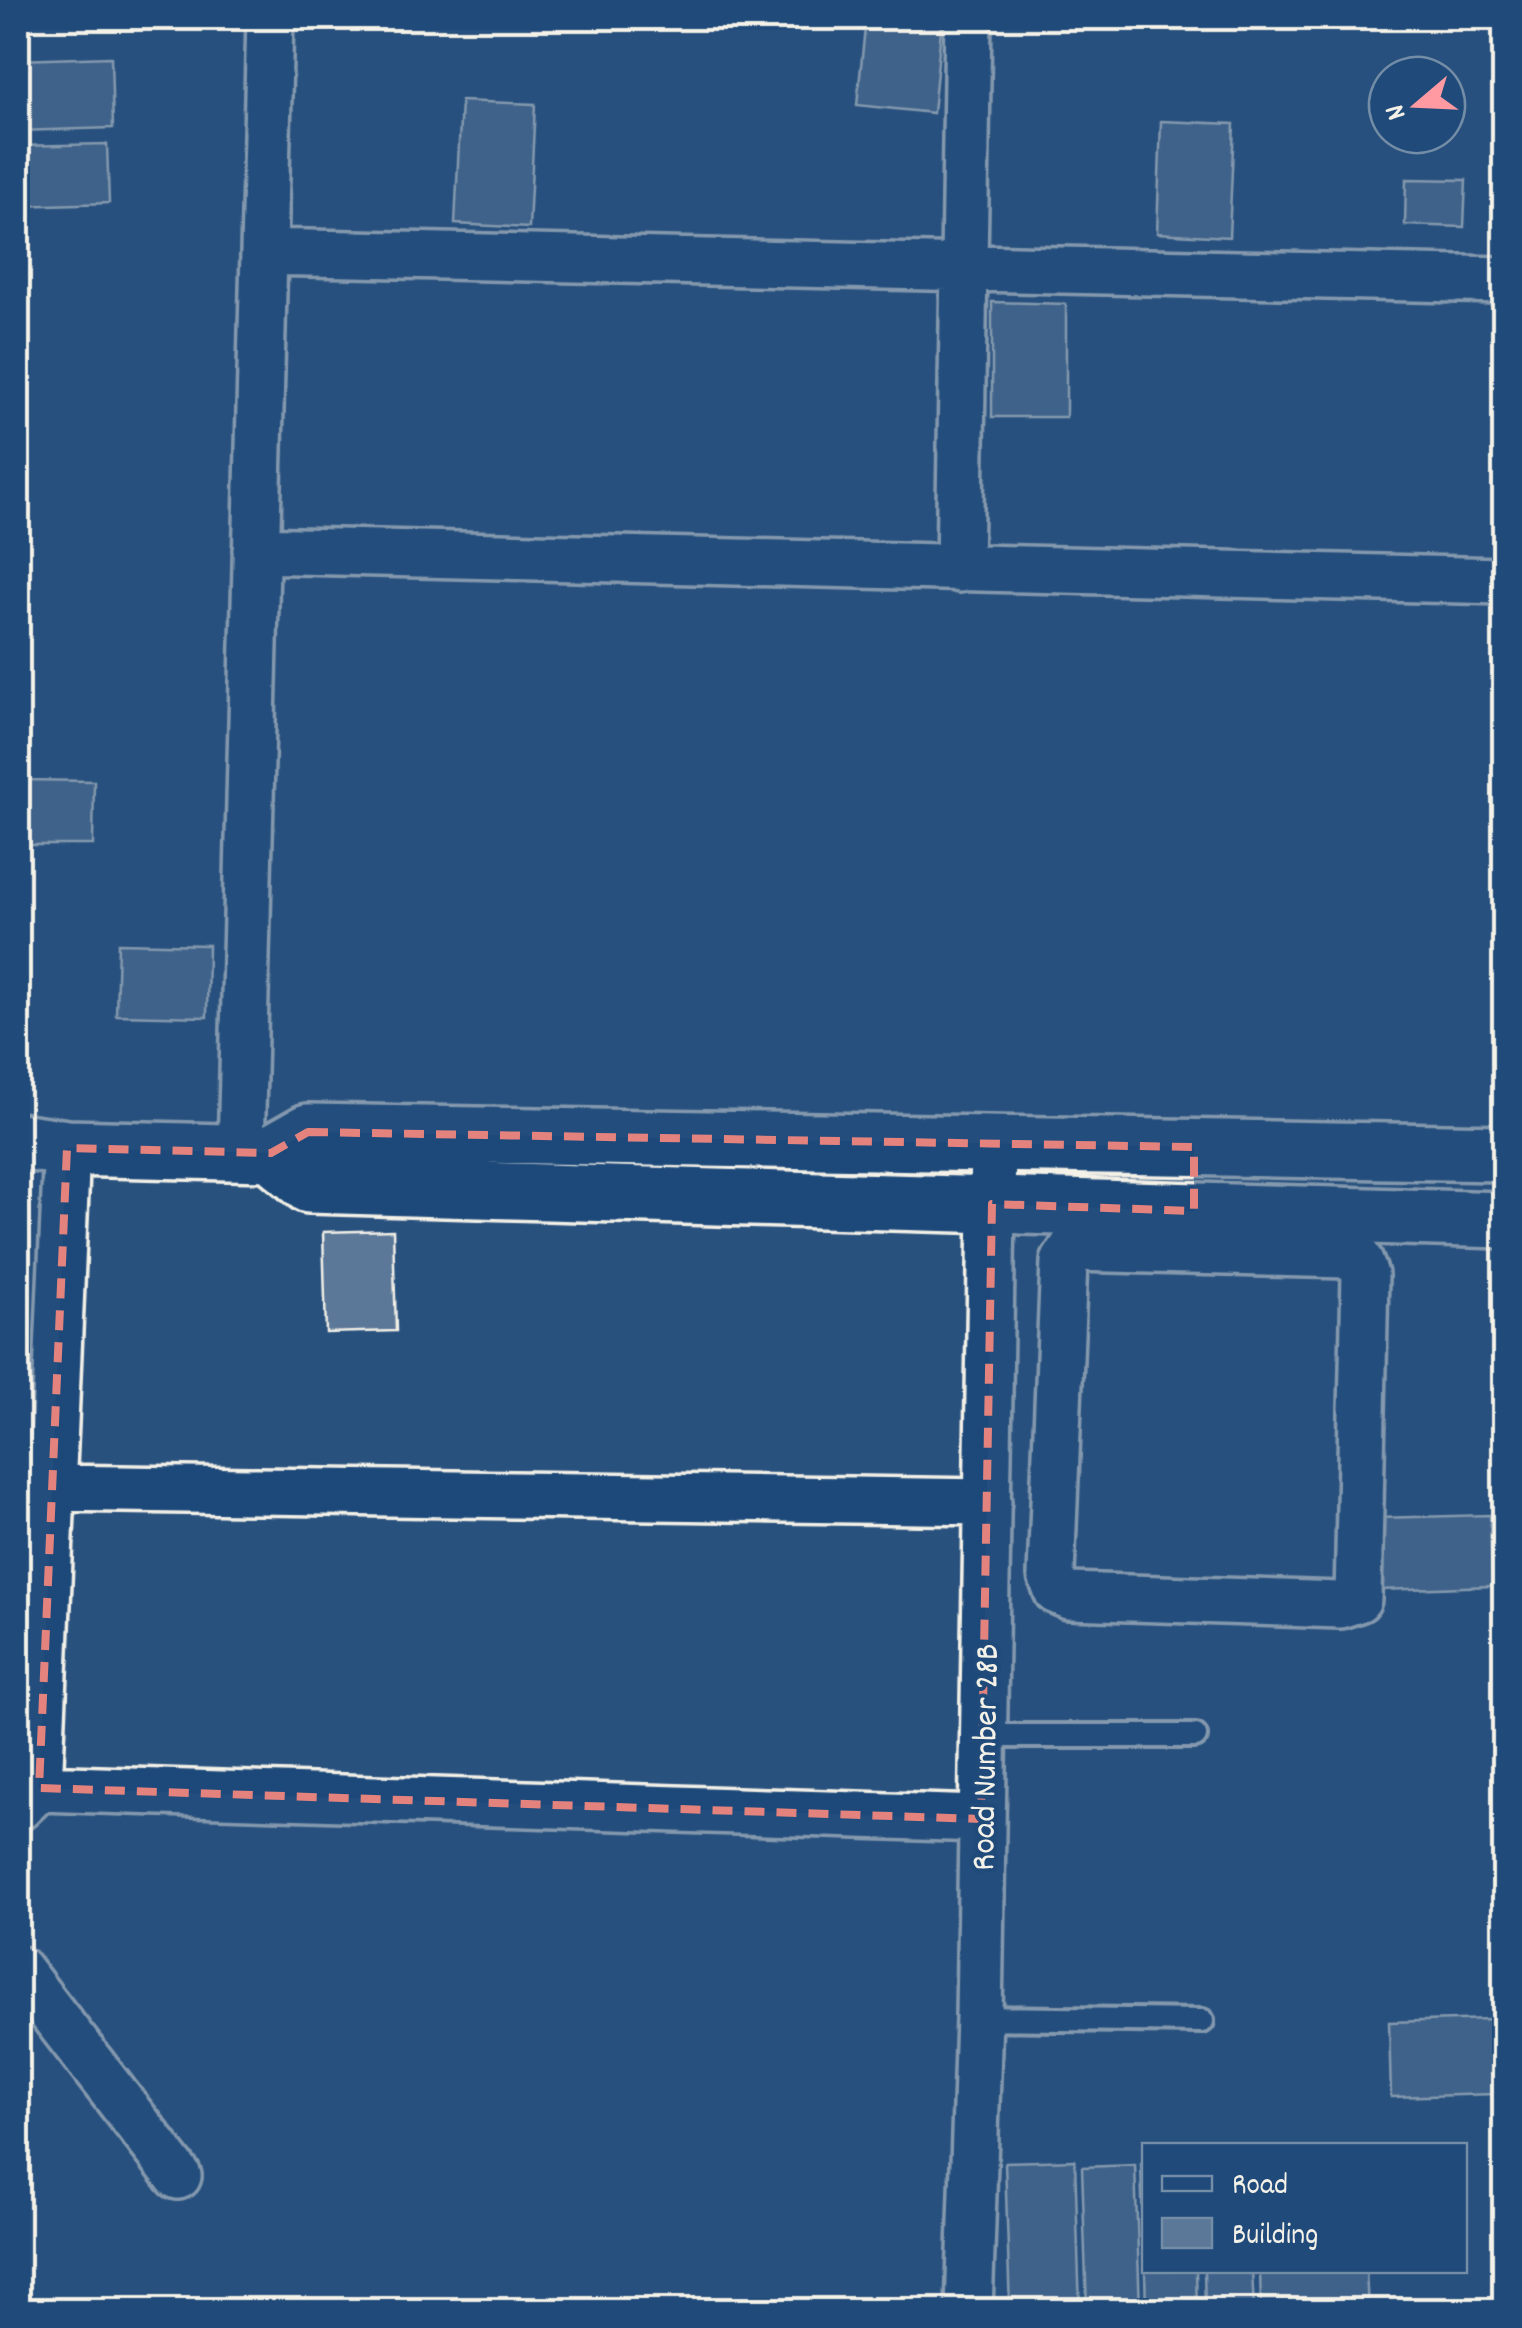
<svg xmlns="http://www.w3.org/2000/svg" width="1522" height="2328" font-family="Dekko,sans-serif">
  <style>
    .building { fill: #5b7899; stroke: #f4f1e8; stroke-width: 2.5 }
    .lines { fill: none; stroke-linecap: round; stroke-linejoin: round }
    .service-casing { stroke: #f4f1e8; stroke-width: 30 }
    .minor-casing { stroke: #f4f1e8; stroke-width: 52 }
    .tertiary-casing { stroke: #f4f1e8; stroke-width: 62 }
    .service { stroke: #1f4a7a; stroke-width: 22 }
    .minor { stroke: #1f4a7a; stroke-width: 45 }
    .tertiary { stroke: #1f4a7a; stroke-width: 55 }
    .marked { fill: none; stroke: #e4827e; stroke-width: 8; stroke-dasharray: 20 12; stroke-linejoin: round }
    .labels { text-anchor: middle; stroke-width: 8; stroke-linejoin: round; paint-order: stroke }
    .street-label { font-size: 35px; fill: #f4f1e8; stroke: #1f4a7a }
  </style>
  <rect width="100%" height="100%" fill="#28517e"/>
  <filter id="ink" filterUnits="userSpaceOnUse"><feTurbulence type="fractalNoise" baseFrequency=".01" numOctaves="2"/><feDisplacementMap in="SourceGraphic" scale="20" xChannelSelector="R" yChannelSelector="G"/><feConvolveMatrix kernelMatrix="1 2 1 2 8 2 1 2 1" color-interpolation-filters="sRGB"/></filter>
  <g filter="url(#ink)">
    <path class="building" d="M866,18h76l-9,95 -76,-8z
      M111,57l2,71 -95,3v-71z
      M461,101l74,3 -6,124 -74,-4z
      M1161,121l73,3 -5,113 -72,-4z
      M107,144l2,59 -91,3v-60z
      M1406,179l60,1 -2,47 -59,-2z
      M992,302l74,2v113h-74z
      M18,780l76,1 -1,64h-75z
      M118,943l90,2 -1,72 -91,-2z
      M393,1230l3,101 -70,2 -3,-101z
      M1490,1515l2,71 -112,4 -3,-72z
      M1492,2019l3,75 -104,3 -2,-75z
      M1075,2160l5,150h-70l-5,-148z
      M1141,2164h3v100z
      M1135,2165l5,145h-53l-5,-143z
      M1145,2270h51l1,40h-51z
      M1204,2270h48l2,40h-49z
      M1260,2270h106l2,40h-107z"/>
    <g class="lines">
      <g class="service-casing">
        <path id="service" d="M984,1736h211
          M979,2018l223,3"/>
      </g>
      <g class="minor-casing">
        <path id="minor" d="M264,252l1240,28
          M256,550l1248,31
          M959,569l9,-551
          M241,1152l29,-1134
          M1073,1248l273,7 13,5 6,15 -7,324 -18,6 -271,-9 -12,-5 -6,-16 13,-313z
          M55,1488l933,14
          M39,1788l942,31
          M19,1807l20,-19 28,-640
          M18,1969l160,207
          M969,2310l10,-292 14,-874"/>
      </g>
      <g class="tertiary-casing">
        <path id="tertiary" d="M18,1141l49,7 204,5 37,-21 1196,21
          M271,1153l38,32 1195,35"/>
      </g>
      <use href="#service" class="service"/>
      <use href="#minor" class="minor"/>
      <use href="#tertiary" class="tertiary"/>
    </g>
  </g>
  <path d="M0 0H1522V2328H0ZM308,1132l886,15v64l-202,-7 -11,615 -942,-31 28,-640 204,5z" fill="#28517e" fill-opacity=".55" fill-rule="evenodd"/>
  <path class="marked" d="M308,1132l886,15v64l-202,-7 -11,615 -942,-31 28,-640 204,5z"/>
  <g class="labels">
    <g class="street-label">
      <text transform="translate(983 1757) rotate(-89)" y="12">Road Number 28B</text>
    </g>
  </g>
  <rect width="1522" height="2328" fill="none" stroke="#1f4a7a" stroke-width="60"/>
  <rect x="30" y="30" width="1462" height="2268" fill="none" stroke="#f4f1e8" stroke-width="4" filter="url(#ink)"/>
  <rect x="1142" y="2143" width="325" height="130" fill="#1f4a7a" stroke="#748da6" stroke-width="2.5"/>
  <rect x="1162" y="2176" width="50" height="15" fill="#1f4a7a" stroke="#748da6" stroke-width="2.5"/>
  <text x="1232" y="2193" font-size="30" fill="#f4f1e8">Road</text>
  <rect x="1162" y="2218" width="50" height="30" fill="#5b7899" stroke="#748da6" stroke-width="2.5"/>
  <text x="1232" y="2243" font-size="30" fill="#f4f1e8">Building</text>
  <g transform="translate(1417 105) rotate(251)"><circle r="48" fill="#1f4a7a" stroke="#748da6" stroke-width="2.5"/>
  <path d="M0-8L18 38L0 25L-18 38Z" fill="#ff9aa2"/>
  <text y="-15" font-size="28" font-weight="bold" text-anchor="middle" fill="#f4f1e8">N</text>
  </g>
</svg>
